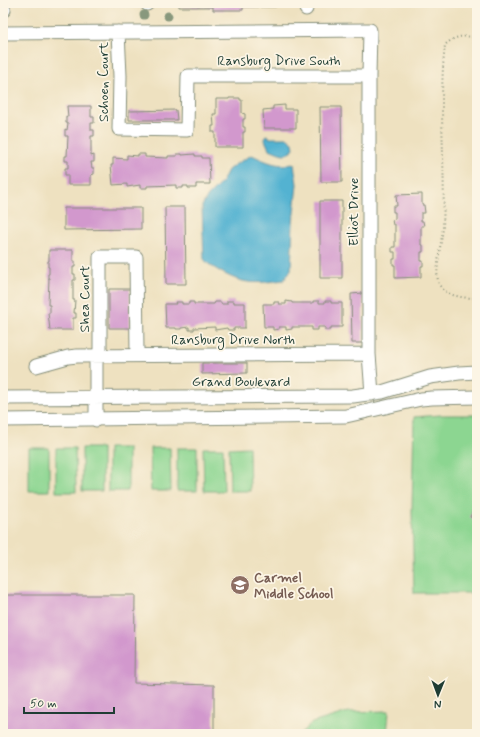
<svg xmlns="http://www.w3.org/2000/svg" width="480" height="737" font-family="Mynerve,sans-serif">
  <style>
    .green { fill: #8cd691; stroke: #568a62 }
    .water { fill: #52b2d1; stroke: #387882 }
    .building { fill: #d298cd }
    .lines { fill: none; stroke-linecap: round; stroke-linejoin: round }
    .street-casing { stroke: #868f7a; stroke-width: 15 }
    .path { stroke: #868f7a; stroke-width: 2; stroke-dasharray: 1 3; stroke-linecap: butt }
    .street { stroke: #fff; stroke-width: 13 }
    .tree { fill: #88987d }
    .labels { text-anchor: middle; stroke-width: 3.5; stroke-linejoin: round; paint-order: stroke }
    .street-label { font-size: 14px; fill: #1f3d34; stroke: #fcf5e5 }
    .education-label { font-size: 14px; font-weight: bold; fill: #785e54; stroke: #fcf5e5; text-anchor: start }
  </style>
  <rect width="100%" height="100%" fill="#fcf5e5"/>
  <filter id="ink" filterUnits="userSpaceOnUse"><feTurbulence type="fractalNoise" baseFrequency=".025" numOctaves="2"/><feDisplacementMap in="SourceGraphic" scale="8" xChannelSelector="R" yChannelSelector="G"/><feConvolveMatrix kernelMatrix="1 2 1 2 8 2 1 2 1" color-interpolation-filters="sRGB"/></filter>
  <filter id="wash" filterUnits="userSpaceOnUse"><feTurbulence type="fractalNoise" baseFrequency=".012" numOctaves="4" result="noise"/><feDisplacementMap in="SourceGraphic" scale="16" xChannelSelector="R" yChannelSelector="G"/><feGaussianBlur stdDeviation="0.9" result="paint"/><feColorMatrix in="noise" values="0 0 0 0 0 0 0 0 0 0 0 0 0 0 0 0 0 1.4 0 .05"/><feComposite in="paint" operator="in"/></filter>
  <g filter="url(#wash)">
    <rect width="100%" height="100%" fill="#eee1c0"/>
    <path class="green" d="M441,415h36v178h-63l-2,-82 2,-94z
      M249,447l1,44h-20l-1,-43z
      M29,448h20v43h-20z
      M56,448h19l1,44h-20z
      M82,448h20v43h-20z
      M108,448h20v43h-20z
      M150,448h20l1,43h-20z
      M177,448h20v43h-20z
      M203,448h20l1,43h-20z
      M389,711l-2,23h-87l12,-11 36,-11z"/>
    <path class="water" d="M266,135l3,1v2h18l6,5 1,5c-8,11 -15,4 -25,1l-4,-9z
      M252,155c15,7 25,12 42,9l3,20 -4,39 -2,47 -7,10c-28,3 -37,6 -63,-8 -6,-4 -13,-7 -17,-13l-2,-53 6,-10 14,-14 6,-12 8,-6z"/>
    <g id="blocks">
      <path class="building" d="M179,3h97v4h-33v3h-30v-3h-34z
        M288,3h12v4h-12z
        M229,98h11v2h2v13l3,1v5h-2v8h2v5h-2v15h-28v-15h-3v-6h2l-1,-12h3v-15h13z
        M285,105v4h11v19h-32l-1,-18 10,-1v-3z
        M67,106h24v11h3v6h-3v7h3v6h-3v20l3,-1v7h-3l1,6h2v6l-3,1v10h-23v-10h-3v-7h3v-7h-3v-5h2l1,-20h-3v-7l2,1 1,-7h-2v-7l2,1z
        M320,107h21l1,75h-21z
        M176,110l1,10h-48v-9z
        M138,154h7v3l23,1v-2h9v-2h5v1l13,-1v2h7v2h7l1,26h-14v4h-8v-2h-5v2h-7v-3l-29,1v2h-7v-3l-13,2v-3l-14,1 -2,-20h2v-7l14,1v-4l11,1z
        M422,194v11h2l1,8h-4v8h2l1,5h-3v19h2v7h-2v9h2v5h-2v11l-26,1v-13h-2v-6h2v-7h-3v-5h3v-22h-2l-1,-5 3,-1v-7h-2v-6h4l-1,-11z
        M320,201h22v77h-22z
        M165,207h20l1,77h-20z
        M64,208h77v21l-77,1z
        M49,250h24v11h2v6h-2v7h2v6h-2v20h2l-1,13h2v5h-3v12h-23l-2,-17h2v-8h-2l1,-27h-1v-4h1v-7h-1v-6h1z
        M109,289h21v39h-21z
        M363,293v50h-11l-1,-49z
        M227,301h7v2h11v25h-11v2h-6l-1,-2 -12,2v-3l-21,1v2h-5v-3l-8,1v1h-5v-1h-10l-1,-24h11l-1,-2h7v2h7v-2h5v2h20l1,-2h6v2h6z
        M286,301l6,1v1h21v-2h6v2h6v-2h6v2h11v24h-11v3h-6v-3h-7v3h-6v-3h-20v2l-6,1v-3h-7v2l-6,1v-3h-9l-1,-23h11v-2h5v2h7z
        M202,363h45v10l-45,1z
        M474,508l3,1v11l-7,-3z
        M6,595h129l-1,88 80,2v49h-211z"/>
    </g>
  </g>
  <g filter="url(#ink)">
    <use href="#blocks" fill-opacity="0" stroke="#868f7a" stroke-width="1"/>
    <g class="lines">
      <g class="street-casing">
        <path id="street" d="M147,3v1
          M306,3v6
          M3,9l1,1
          M118,32l2,44 -1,53 68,1 1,-54h181
          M3,33l367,-3 -1,46v278l3,40
          M96,356v64
          M100,356v-99h36l1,98
          M36,366l32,-9 9,-1 292,-2
          M3,398l350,-2 29,-4 48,-15 29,-4 18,-1
          M3,420l343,-4 75,-17 11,-1 45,-1"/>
      </g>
      <path class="path" d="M477,37c-15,-1 -21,-2 -32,8 -7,61 1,122 -2,182 -1,14 -9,46 -4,57 7,13 25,14 38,14"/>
      <use href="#street" class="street"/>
    </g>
    <g class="tree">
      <circle cx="144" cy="15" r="4.5"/>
      <circle cx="168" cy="16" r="4.5"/>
    </g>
  </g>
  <defs>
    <g id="school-disc" transform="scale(1)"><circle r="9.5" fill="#8d6e63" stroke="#fcf5e5"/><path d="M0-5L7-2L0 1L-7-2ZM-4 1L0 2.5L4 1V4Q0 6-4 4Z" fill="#fff"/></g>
  </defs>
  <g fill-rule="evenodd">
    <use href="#school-disc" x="240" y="585"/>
  </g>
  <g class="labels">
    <g class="street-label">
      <text x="279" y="65">Ransburg Drive South</text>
      <text transform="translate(103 82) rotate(-90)" y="5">Schoen Court</text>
      <text transform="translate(353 212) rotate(-90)" y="5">Elliot Drive</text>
      <text transform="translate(84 299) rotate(-90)" y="5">Shea Court</text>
      <text x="233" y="344">Ransburg Drive North</text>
      <text x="241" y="386">Grand Boulevard</text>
    </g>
    <g class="education-label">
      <text x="254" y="582">Carmel<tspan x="254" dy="16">Middle School</tspan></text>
    </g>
  </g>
  <rect width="480" height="737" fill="none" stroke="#fcf5e5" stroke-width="16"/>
  <g transform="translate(438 695) rotate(181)" stroke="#fcf5e5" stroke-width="3" paint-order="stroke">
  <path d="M0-3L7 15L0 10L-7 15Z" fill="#1f3d34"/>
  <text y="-6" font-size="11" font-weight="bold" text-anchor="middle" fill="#1f3d34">N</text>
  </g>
  <path d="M24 707v6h90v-6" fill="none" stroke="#1f3d34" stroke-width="2"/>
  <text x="30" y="707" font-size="12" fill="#1f3d34" stroke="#fcf5e5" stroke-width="3" paint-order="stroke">50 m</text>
</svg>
